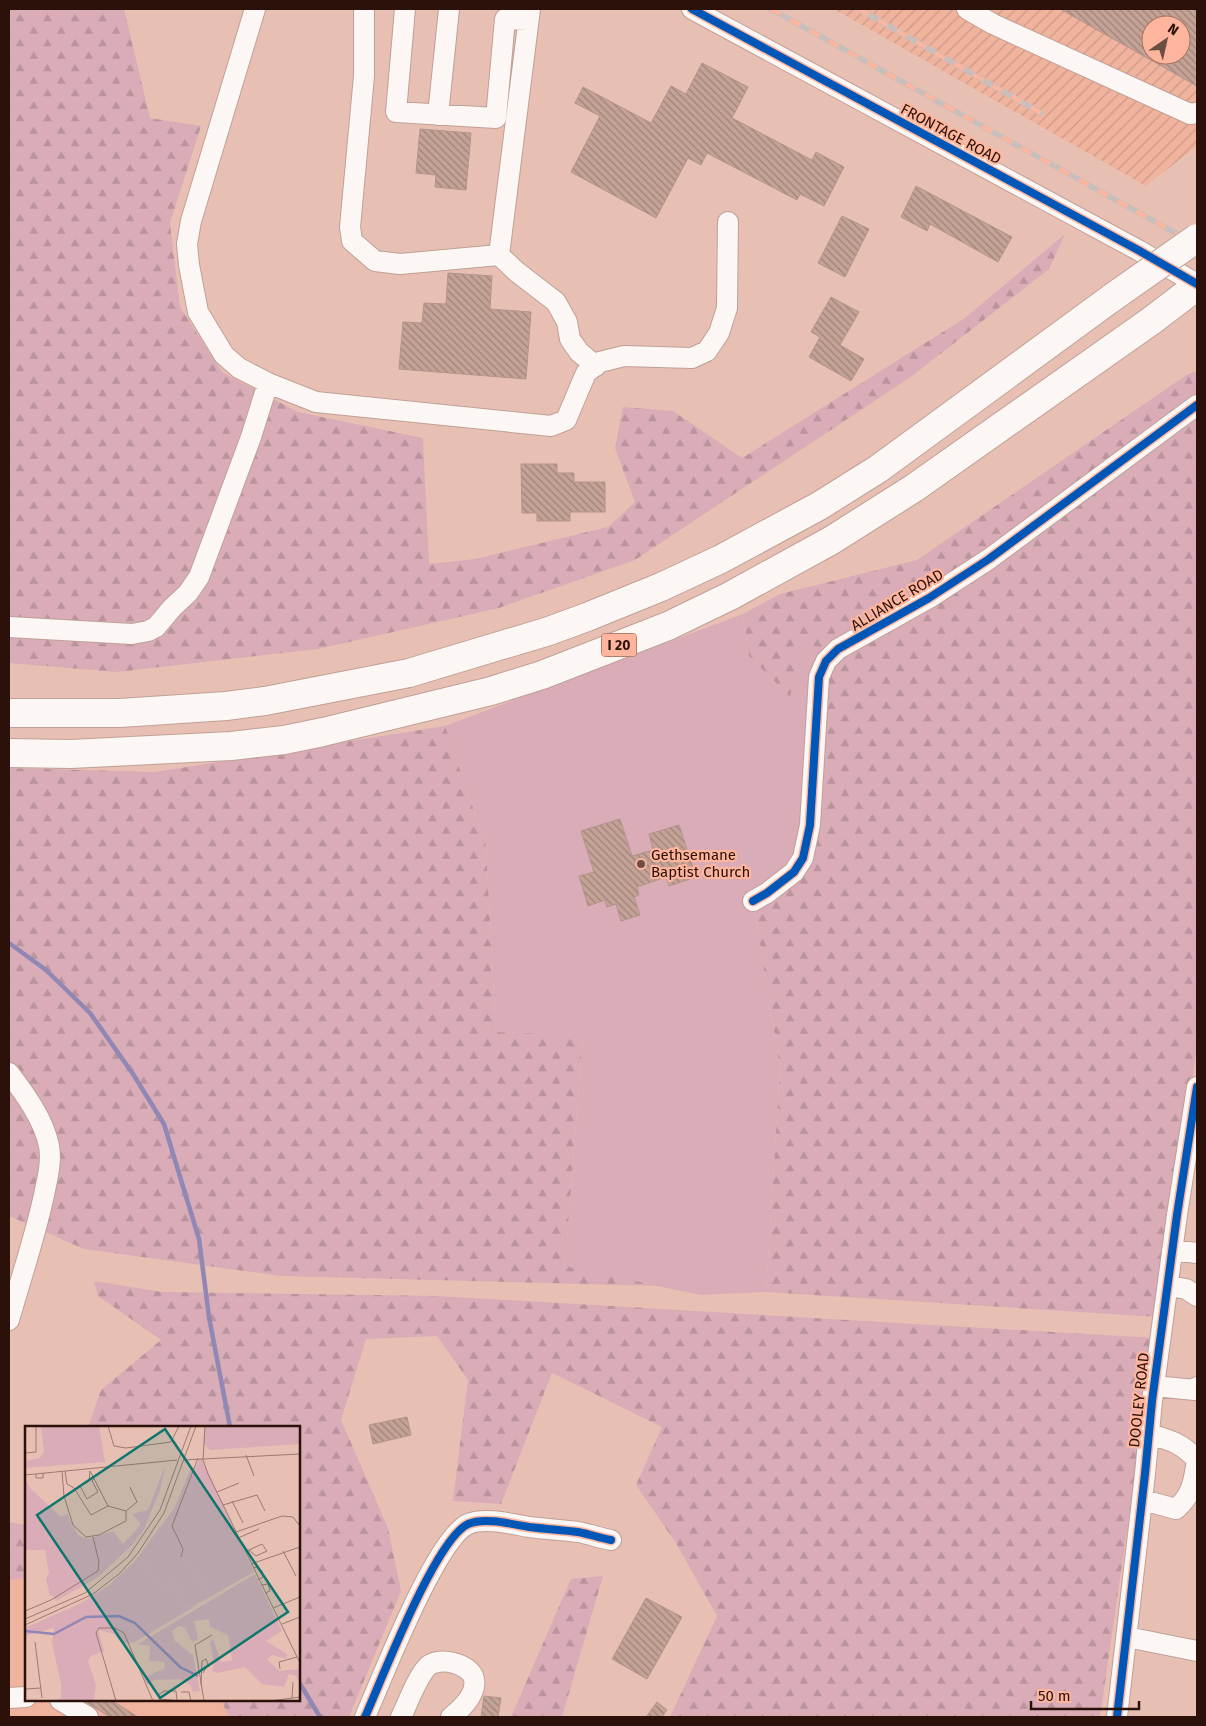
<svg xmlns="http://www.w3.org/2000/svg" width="1206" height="1726" font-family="'Fira Sans',sans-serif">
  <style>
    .built { fill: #f0b39e }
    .industrial { fill: url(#industrial-furrows); fill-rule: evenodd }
    .green { fill: #d9acb8 }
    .forest { fill: url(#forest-firs) }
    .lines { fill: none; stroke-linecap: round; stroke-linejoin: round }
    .stream { stroke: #9087b5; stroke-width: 4.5 }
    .building { fill: url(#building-back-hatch); stroke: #b3948a; fill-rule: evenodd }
    .minor-casing { stroke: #bfa096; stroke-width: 22 }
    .highway-casing { stroke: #bfa096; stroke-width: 30 }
    .minor { stroke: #fcf6f4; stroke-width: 20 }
    .highway { stroke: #fcf6f4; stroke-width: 28 }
    .rail-casing { stroke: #c9bebb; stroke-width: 5.5 }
    .rail { stroke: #feb59d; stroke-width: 4; stroke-dasharray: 11; stroke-linecap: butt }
    .highway-bridge-casing { stroke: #bfa096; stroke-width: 30; stroke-linecap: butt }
    .highway-bridge { stroke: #fcf6f4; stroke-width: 28 }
    .cycleway-casing { stroke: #feb59d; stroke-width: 11 }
    .cycleway { stroke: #0057b8; stroke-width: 8 }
    .poi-dot { fill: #6d4e44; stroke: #feb59d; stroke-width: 2 }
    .labels { text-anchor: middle; stroke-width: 4.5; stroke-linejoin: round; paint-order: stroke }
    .shield { fill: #feb59d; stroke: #6a4235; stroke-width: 1 }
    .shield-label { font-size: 14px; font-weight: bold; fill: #2b1109 }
    .street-label { font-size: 15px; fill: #2b1109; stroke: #feb59d }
    .poi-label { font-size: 15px; fill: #2b1109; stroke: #feb59d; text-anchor: start }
    .inset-river { fill: none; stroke: #9087b5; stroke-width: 2.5 }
    .inset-road { fill: none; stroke: #9c7a6f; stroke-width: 1 }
    .view { fill: #0f766e; fill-opacity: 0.15; stroke: #0f766e; stroke-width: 2.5 }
    .inset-edge { fill: none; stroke: #2b1109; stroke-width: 2.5 }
  </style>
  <defs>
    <pattern id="industrial-furrows" width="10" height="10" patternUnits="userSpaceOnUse" patternTransform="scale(1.25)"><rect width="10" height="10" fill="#f0b39e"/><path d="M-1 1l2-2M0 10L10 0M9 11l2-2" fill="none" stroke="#ce9987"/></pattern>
    <pattern id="forest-firs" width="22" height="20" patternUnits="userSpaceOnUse" patternTransform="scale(1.25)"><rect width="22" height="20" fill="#d9acb8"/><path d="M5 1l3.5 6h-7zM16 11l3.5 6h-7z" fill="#ba939d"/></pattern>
    <pattern id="building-back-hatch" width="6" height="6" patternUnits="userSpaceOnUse" patternTransform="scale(1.25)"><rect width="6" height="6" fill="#c4a296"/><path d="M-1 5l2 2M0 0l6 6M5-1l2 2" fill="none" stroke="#9f8379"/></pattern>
  </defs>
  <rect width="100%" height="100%" fill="#e8c0b3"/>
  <path class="built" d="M26,1578v122h195l8,17h-220v-137z"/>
  <path class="industrial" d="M834,9h363v137l-51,40zM1151,25h30v30h-30z"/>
  <path class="green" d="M743,614l6,42 41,41 12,-51 36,3 -35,209 -50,43 27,167 -14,224 -65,3 -136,-28 18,-231 -87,-4 -10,-186 -41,-120z"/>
  <path class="forest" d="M9,9h115l26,109 51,8 -31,97 10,84 42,65 76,40 125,26 6,126 46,-5 133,-32 27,-25 -20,-54 8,-41 50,4 69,47 223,-140 100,-84 -16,35 -137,107 -277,184 -136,48 -181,41 -201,23 -108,-9z
    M1197,371v676l-39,270 -392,-25 14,-224 -27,-167 41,-29 25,-178 18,-45 -35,-2 -12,50 -41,-41 -6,-42 37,-20 137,-34 271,-186z
    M445,726l41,120 10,186 87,3 -18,231 94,20 -378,-10 -197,-27 -75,-33v-448l146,4z
    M94,1281l68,11 276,4 717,42 -55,379h-430l47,-101 -41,-73 -40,-58 26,-58 -110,-54 -51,131 -48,-3 15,-121 -31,-44 -71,3 -25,81 47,108 13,63 -52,126h-120l-8,-17h78v-273h-211l13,-37 60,-50 -63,-44z
    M9,1522l17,3v53l-17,2z
    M603,1576l-41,141h-51l60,-138z"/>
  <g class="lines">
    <path class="stream" d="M9,943l37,27 44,43 43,61 31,50 35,115 10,78 21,110
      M299,1682l21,35"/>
  </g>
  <path class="building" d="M1060,9h137v77l-55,-31zM1151,25h30v30h-30z
    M702,63l46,24 -16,31 80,42 4,-8 28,15 -20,39 -24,-12 -3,6 -90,-47 -6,12 -13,-7 -32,60 -85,-46 29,-56 -25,-13 8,-16 68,36 20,-37 15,8z
    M420,129l51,4 -5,57 -31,-3 1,-12 -20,-2z
    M916,186l96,51 -14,25 -68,-38 -3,7 -26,-14z
    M842,216l27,13 -24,48 -27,-14z
    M448,273l44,3 -2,33 41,3 -5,67 -127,-10 4,-47 19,1 2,-20 22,1z
    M831,297l28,15 -19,33 24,14 -13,22 -42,-24 11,-20 -9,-5z
    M521,464h36v9h17v9h31v30h-35v9h-33v-8h-15z
    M620,819l12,37 21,-6 -4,-16 30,-9 17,52 -27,9 -3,-9 -29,10 2,8 -5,2 6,18 -19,6 -5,-17 -9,3 -2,-7 -17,6 -9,-30 15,-4 -13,-41z
    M407,1417l4,18 -38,9 -4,-19z
    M646,1598l36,19 -35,62 -35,-20z
    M484,1696l17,2 -3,19h-17z
    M83,1700h28l27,17h-28z
    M657,1702l10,8 -5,7h-16z"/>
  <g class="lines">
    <g class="minor-casing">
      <path id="minor" d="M255,9l-64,212 -4,23 2,21 9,47 26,43 15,13 29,15 48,19 235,24 15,-6 20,-47 14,-11 24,-6 68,2 15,-7 12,-18 8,-25 1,-86
        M364,9v67l-14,151 2,14 23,20 25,3 99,-9
        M405,9l-9,103 100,6 9,-99 23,1
        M530,9l-31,246 18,17 39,30 11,20 3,17 9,13 17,14
        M692,9l446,241 59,34
        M967,9l26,15 197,90 7,-1
        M438,115l11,-106
        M9,627l123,7 16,-3 8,-4 16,-19 16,-15 11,-16 52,-140 17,-54
        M753,901l14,-8 27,-21 9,-14 7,-33 9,-148 7,-16 12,-12 91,-51 60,-39 208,-154
        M9,1073c16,21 35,47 40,73 3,16 -2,34 -5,49 -9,42 -23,83 -35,125
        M1172,1250l25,3
        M1168,1286l18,3 11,7
        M1154,1386l41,4 2,-3
        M1149,1434c21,6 33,9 48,26
        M1143,1500l33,9c17,-15 17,-27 21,-48
        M1127,1637l70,14
        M9,1698l17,-1
        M60,1700l28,17
        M365,1717c17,-38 70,-177 103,-193 16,-7 44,0 61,3 16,2 33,3 49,5 11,2 22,6 33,8
        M401,1717c7,-14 16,-40 27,-51 12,-10 43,-2 46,13 3,15 -13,30 -23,38
        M1117,1717l28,-243 7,-73 25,-186 20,-128"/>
    </g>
    <g class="highway-casing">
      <path id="highway" d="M9,713h111l106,-7 39,-5 144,-28 140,-42 38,-14 74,-30 60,-28 98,-53 59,-37 235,-172
        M9,753l62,1 160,-8 53,-6 39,-8 168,-41 51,-16 126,-49 62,-30 102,-56 82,-52 237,-167 46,-35"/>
    </g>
    <use href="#minor" class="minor"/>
    <use href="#highway" class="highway"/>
    <g class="rail-casing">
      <path id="rail" d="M771,9l426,236
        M859,9l182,104"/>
    </g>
    <use href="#rail" class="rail"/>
    <g class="highway-bridge-casing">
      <path id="highway-bridge" d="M1113,297l84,-59"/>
    </g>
    <use href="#highway-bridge" class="highway-bridge"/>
    <g class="cycleway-casing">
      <path id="cycleway" d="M692,9l446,241 59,34
        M753,901l14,-8 27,-21 9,-14 7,-33 9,-148 7,-16 12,-12 91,-51 60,-39 208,-154
        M365,1717c17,-38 70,-177 103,-193 16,-7 44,0 61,3 16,2 33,3 49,5 11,2 22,6 33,8
        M1117,1717l28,-243 7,-73 25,-186 20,-128"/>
    </g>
    <use href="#cycleway" class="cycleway"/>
  </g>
  <circle class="poi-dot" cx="641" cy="864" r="5"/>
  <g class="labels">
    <rect class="shield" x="601.5" y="633.5" width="35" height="23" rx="4"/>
    <g class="shield-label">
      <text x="619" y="650">I 20</text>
    </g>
    <g class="street-label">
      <text transform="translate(951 134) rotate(28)" y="5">FRONTAGE ROAD</text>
      <text transform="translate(897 600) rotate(-31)" y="5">ALLIANCE ROAD</text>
      <text transform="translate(1139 1400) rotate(-84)" y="5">DOOLEY ROAD</text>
    </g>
    <g class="poi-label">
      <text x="651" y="860">Gethsemane<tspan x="651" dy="17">Baptist Church</tspan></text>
    </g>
  </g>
  <g transform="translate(25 1426)">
    <rect width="275" height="275" fill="#e8c0b3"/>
    <path d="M147,98l10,21 -1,12 15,16 14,24 -23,12 -14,-26 -10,6 -14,-19 -13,-10 24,-33 10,5 -2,-6z" fill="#d9acb8"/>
    <path d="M16,0h58l6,36 -80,6v-7l15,-3 4,-7zM180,0h95v18l-90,6 -7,-7zM174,33h3l52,113 -44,25 -14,-24 -15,-16 2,-6 -12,-27 -3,2 2,7 -10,-6 14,-18 16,-39 6,-3zM141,38l-6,26 -16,39 -11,15 -36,34 -41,23 -3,-5h-3l-4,-17 3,-6 -4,-23h-20v-72l5,10 31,29 6,-3 11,21 9,4 26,-8 10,13 16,-17 1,-4 -8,-9 16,-4zM111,134l13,10 14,19 10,-6 14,26 12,-5 -64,38 -13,2 -8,-10 -16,-4 6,21 -13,5 -3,5 8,24 -2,16h-41l8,-3v-14l-9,-41 2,-15 -29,8v-8l54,-24 29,-18zM230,148l27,57 -16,10 21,13 -1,5 -14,-4 -5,4 12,12 21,-2v15l-4,-8 -7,-2 -5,13 -22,-3 -17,-17 -28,6 -5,-2 2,-8 -4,-21 3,-3 8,23 11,-2 -4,-25 -18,-8 -1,-8 -15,2 4,18 -6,3 -7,-14 -6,-2 -7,5 3,10 18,14 7,36 -7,1 -3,-7 -9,-6 -27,1 -7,5 -4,-7 22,-10 -1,-6 -15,-1 1,-15 -12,-2z" fill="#d9acb8"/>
    <path class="inset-river" d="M0,205l29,3 32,-17 33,-1 16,7 45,44 18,9"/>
    <path class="inset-road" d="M83,0l6,20 12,2 45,-6 8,-16M180,0l-2,34 5,14 92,189M0,27l11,-1v-26M221,29l8,21M158,34l117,-6M37,45l2,25 9,29 13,12 13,-2 27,-14v-10l11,-9 -7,-15M40,45l2,13 7,4 17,27 17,-9M65,45l-1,10 -9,5 7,13 11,-7 -6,-11 2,-2M65,45l18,35 18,5M11,48v4h7v-5M0,49l152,-15M192,66l22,-9M207,75l11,22M198,79l34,-10 8,16M211,106l46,-16 11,1 6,8M213,112l21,-9M258,125l13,25M220,126l4,-2 7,6 11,-5 -5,-7 -13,6M156,131l2,-8 -11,-23 26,-68M226,138l49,-17M228,142l4,-1 5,4 1,6 -5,3M236,159l7,-1 2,7 -5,2M248,182l27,-11M0,185l26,-11 47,-29 1,-9 -6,-25M0,193l60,-26 43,-36 32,-47 31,-84M257,198l18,-7M0,199l68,-31 27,-21 18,-20 26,-40 32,-87M10,216l7,56M255,243l-1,-7 18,-5M176,259l1,-24 4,-2 2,5 -5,9M0,263l16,-1M156,266h8l2,9M267,272l1,-16M135,273l22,2M91,275l-20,-68 3,-5h16l9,5 29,68M136,275l-3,-6 6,-4h12l1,10M179,275l-9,-56 17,-10M245,275l30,-4"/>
    <path class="view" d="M140,3l123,183 -128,86 -123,-183z"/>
    <rect width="275" height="275" class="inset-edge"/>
  </g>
  <rect width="1206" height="1726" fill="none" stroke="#2b1109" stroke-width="20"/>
  <g transform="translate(1166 40) rotate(34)"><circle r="24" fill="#feb59d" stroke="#aa7362"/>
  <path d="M0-4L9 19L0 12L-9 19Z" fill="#6d4e44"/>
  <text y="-8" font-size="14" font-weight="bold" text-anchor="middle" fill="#2b1109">N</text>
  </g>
  <path d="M1031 1701v8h108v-8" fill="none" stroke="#2b1109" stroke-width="2.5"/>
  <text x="1038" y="1701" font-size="15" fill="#2b1109" stroke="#feb59d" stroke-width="4" paint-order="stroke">50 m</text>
</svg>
